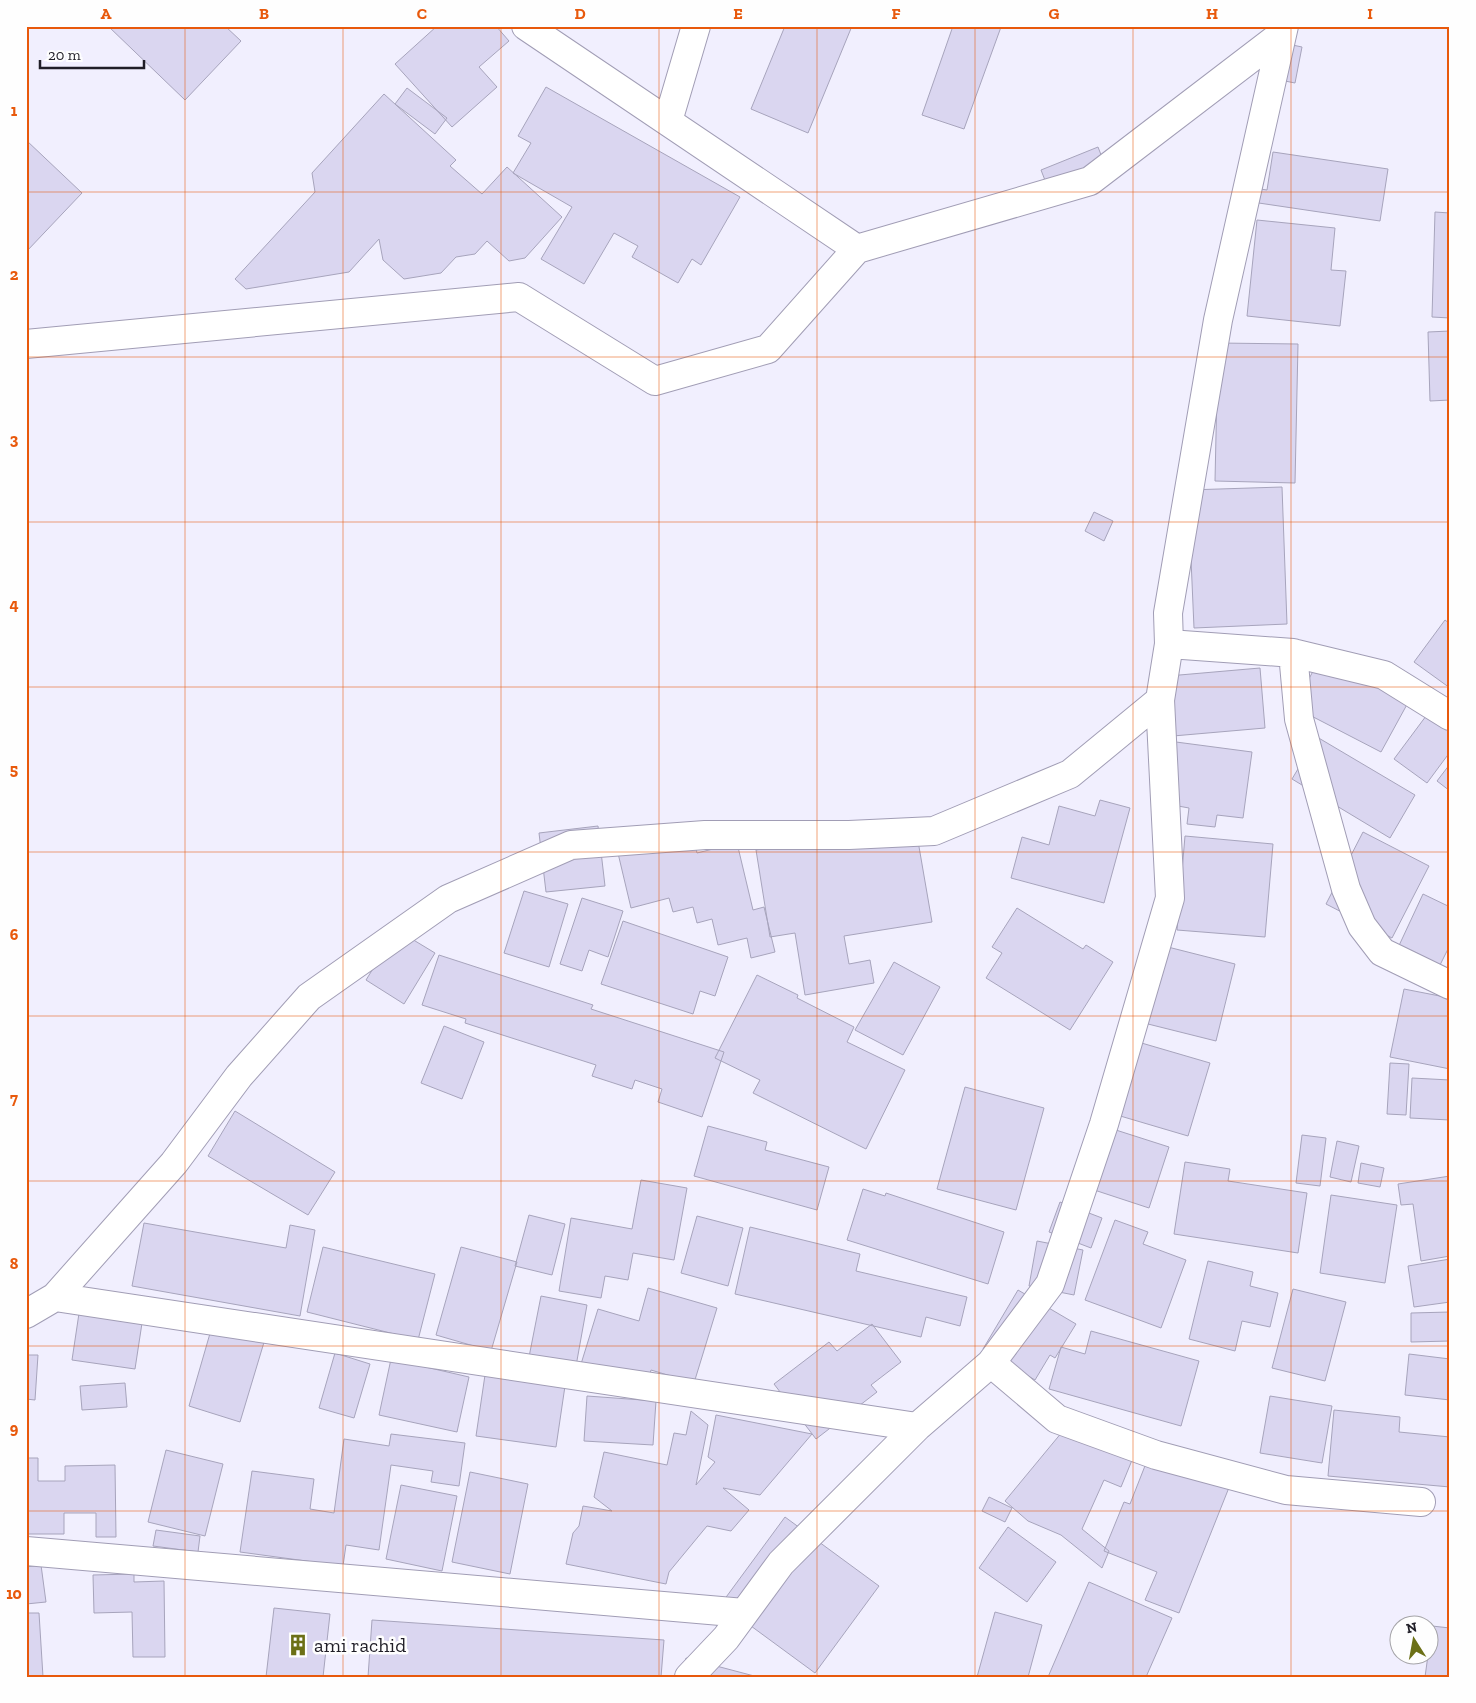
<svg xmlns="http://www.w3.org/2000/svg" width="1476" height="1703" font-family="'Zilla Slab',serif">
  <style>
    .building { fill: #dad6f0; stroke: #a7a4bc }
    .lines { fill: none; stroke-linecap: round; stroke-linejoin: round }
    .street-casing { stroke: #a19db5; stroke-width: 30 }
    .street { stroke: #fff; stroke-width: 28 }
    .grid { fill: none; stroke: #e8590c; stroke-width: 1; stroke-opacity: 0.55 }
    .labels { text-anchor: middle; stroke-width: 5; stroke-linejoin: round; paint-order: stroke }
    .poi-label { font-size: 20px; fill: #201e27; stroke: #fefefe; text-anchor: start }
    .neatline { fill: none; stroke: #e8590c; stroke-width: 2 }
    .grid-label { font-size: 16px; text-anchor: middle; font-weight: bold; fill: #e8590c }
  </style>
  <rect width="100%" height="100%" fill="#f1effe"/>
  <path class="building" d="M108,26h117l16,15 -56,59z
    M437,26h59l13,15 -30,26 18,20 -45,40 -57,-63z
    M785,26h67l-44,107 -57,-24z
    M953,26l48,1 -37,102 -42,-14z
    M1283,43l19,4 -7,36 -20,-4z
    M546,87l194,110 -39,68 -9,-6 -14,24 -46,-26 6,-11 -24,-13 -30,51 -43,-25 31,-52 -59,-34 18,-30 -13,-7z
    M407,88l40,30 -12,16 -40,-30z
    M384,94l72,66 -6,6 32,28 25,-27 55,50 -37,41 -16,3 -22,-20 -12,13 -19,3 -15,16 -37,6 -21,-19 -4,-21 -30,33 -103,17 -11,-10 80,-87 -3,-19z
    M26,140l56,53 -56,59z
    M1098,147l7,18 -57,23 -7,-18z
    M1273,152l115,17 -8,52 -128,-19 2,-14 13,2z
    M1435,212l15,1v105l-18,-1z
    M1257,220l78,8 -4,42 15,1 -6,55 -93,-10z
    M1450,331v69l-20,1 -2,-69z
    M1218,343l80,1 -3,139 -80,-2z
    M1282,487l5,137 -93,4 -6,-138z
    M1094,512l19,9 -9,20 -19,-10z
    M1445,620l5,4v64l-36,-26z
    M1320,658l90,41 -29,53 -87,-45z
    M1260,668l5,60 -92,8 -5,-60z
    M1429,712l21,15v25l-23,31 -33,-24z
    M1317,737l98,58 -25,43 -98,-59z
    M1176,742l76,10 -9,66 -26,-3 -2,12 -28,-3 2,-16 -22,-4z
    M1450,764v27l-13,-10z
    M1100,800l30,8 -26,95 -93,-25 11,-41 27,8 10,-39 36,10z
    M598,826l7,60 -59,6 -7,-59z
    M692,831l5,22 40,-10 16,67 11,-3 11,45 -24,6 -4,-20 -29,7 -6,-26 -15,4 -4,-16 -20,5 -4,-14 -38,10 -14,-59z
    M871,831l47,10 14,81 -88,14 5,28 21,-4 4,23 -69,12 -10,-62 -25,4 -14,-87z
    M1363,832l66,34 -37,72 -66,-34z
    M1185,836l88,8 -8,93 -88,-7z
    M524,891l44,13 -19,63 -45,-14z
    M1423,894l27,13v38l-13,26 -41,-19z
    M582,898l41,13 -15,46 -19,-7 -7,21 -22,-7z
    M1017,908l66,41 3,-4 27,17 -43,68 -84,-52 16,-25 -10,-6z
    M623,921l105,36 -13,39 -15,-5 -7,23 -92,-30z
    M397,930l38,23 -31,51 -38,-24z
    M1160,945l75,19 -19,77 -76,-19z
    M439,955l154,50 -2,4 133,43 -22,65 -44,-15 4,-13 -27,-9 -3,9 -40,-13 4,-11 -131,-42 1,-4 -44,-14z
    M894,962l46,25 -37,68 -48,-25z
    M757,975l41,20 -1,3 57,29 -7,15 58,28 -39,79 -113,-56 7,-13 -45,-22z
    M1404,989l46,9v71l-60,-12z
    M444,1026l40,16 -22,57 -41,-16z
    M1121,1037l89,26 -22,73 -88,-26z
    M1390,1063l19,1 -3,51 -19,-1z
    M1412,1078l38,2v40l-40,-2z
    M965,1087l79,21 -28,102 -79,-21z
    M235,1111l100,61 -27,43 -100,-59z
    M1094,1123l75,24 -20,61 -76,-25z
    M708,1126l59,16 -2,8 64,17 -12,43 -123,-34z
    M1302,1135l24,3 -6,48 -24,-3z
    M1337,1141l22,5 -8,36 -21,-5z
    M1185,1162l45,7 -2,12 79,12 -9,60 -124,-19z
    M1361,1163l23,5 -4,19 -22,-4z
    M1450,1176v80l-29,5 -8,-57 -12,1 -3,-21z
    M641,1180l46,8 -13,72 -41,-7 -5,27 -23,-4 -4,22 -42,-7 12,-73 61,11z
    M863,1189l22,7 1,-3 118,39 -16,52 -141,-44z
    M1331,1195l66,10 -12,78 -65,-10z
    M1060,1202l42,16 -11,30 -42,-16z
    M529,1215l36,9 -13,51 -37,-9z
    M697,1216l46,12 -15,58 -47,-13z
    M1115,1220l33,12 -5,12 43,16 -25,68 -76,-28z
    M144,1223l142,25 4,-23 25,5 -15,86 -168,-30z
    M750,1227l110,27 -4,17 111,26 -7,29 -34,-9 -5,20 -186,-43z
    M1037,1241l46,9 -9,45 -45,-9z
    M323,1247l112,27 -17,66 -111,-28z
    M461,1247l56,15 -26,89 -55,-16z
    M1450,1259v43l-36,5 -6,-41z
    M1208,1261l45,11 -3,14 28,7 -8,34 -28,-6 -7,30 -46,-12z
    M648,1288l69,20 -23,75 -43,-13 -4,14 -66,-20 17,-55 41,12z
    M1293,1289l53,13 -21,79 -53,-13z
    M1018,1290l58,34 -21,34 -5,-3 -15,25 -52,-31z
    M541,1296l46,9 -11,61 -47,-9z
    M81,1300l63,10 -9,59 -63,-9z
    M1450,1312v29l-39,1v-29z
    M213,1323l52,16 -25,83 -51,-16z
    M872,1324l29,38 -30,23 6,7 -61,47 -42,-55 55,-42 8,9z
    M1091,1331l108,30 -18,65 -132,-37 12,-42 24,7z
    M335,1353l35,11 -16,54 -35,-10z
    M1409,1354l41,5v41l-45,-5z
    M26,1355h12l-3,45 -9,-1z
    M391,1359l78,18 -12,55 -78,-17z
    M485,1375l80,11 -9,61 -80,-11z
    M125,1383l2,24 -45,3 -2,-24z
    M587,1396l69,5 -3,44 -69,-4z
    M1270,1396l62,10 -10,57 -62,-10z
    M1334,1410l66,7 -1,15 51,5v50l-122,-11z
    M691,1411l17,14 -12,60 19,-23 -7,-5 8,-42 96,19 -52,61 -37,-7 26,22 -18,21 -24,-5 -38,46 -3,12 -100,-20 7,-31 6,-7 4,-20 29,5 -18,-14 10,-45 63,13 7,-32 12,2z
    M1072,1420l65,28 -16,39 -17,-7 -22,49 27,22 -7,17 -41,-33 -33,-14 -23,-20z
    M391,1434l74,9 -6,43 -28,-4 2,-11 -42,-6 -12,85 -33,-5 -3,21 -103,-14 12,-81 62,8 -4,30 24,4 10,-74 45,7z
    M1152,1448l80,32 -53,133 -34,-13 12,-28 -53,-21 20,-49 6,2z
    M166,1450l57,14 -18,72 -57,-14z
    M26,1458h12v23h27v-15l50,-1 1,72h-20v-24h-32v21h-38z
    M470,1472l58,12 -18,90 -58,-12z
    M401,1485l56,11 -15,75 -56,-12z
    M989,1497l23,11 -7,14 -23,-11z
    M785,1517l94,69 -64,87 -94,-69z
    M1008,1527l48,35 -29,40 -48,-34z
    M156,1530l44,6 -2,16 -45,-6z
    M41,1565l5,37 -20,2v-37z
    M134,1574v8l30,-1 1,76h-32l-1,-45 -38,1 -1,-38z
    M1089,1582l83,36 -26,59h-98z
    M274,1608l56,6 -7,63h-57z
    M995,1612l47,13 -14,52h-51z
    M26,1613h13l4,64h-17z
    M372,1620l292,20 -3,37h-293z
    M1432,1626l18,2v49h-25z
    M686,1658l72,19h-77z"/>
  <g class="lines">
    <g class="street-casing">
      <path id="street" d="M526,26l331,223
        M668,121l28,-95
        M26,344l493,-47 136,84 113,-32 89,-100 233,-68 191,-146
        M1169,644l124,9 91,22 66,41
        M1293,653l6,66 47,170 16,37 20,26 68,33
        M55,1297l862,130
        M26,1314l29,-17 119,-134 65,-87 70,-79 139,-98 123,-54 134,-10h144l85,-4 136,-57 90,-74
        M991,1363l66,56 99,36 130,35 135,12
        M26,1551l718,62
        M689,1677l37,-39 55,-75 136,-136 74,-64 59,-79 54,-160 66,-226 -10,-198 9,-56 -1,-31 50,-293 66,-294"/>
    </g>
    <use href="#street" class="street"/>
  </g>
  <path class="grid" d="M185,26v1651M343,26v1651M501,26v1651M659,26v1651M817,26v1651M975,26v1651M1133,26v1651M1291,26v1651M26,192h1424M26,357h1424M26,522h1424M26,687h1424M26,852h1424M26,1016h1424M26,1181h1424M26,1346h1424M26,1511h1424"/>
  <defs>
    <g id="building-bare" transform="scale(1.725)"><path d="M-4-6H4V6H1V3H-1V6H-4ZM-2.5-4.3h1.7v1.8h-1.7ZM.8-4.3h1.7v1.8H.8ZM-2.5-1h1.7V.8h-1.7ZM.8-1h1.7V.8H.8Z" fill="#6c7016" stroke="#fefefe" stroke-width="2.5" paint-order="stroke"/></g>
  </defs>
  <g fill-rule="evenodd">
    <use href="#building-bare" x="298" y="1645"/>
  </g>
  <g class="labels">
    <g class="poi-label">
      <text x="314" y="1652">ami rachid</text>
    </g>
  </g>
  <rect width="1476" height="1703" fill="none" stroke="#fefefe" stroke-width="55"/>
  <g transform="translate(1414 1640) rotate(349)"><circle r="24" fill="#fefefe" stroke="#a5a4a8"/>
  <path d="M0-4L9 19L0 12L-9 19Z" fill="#6c7016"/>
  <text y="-8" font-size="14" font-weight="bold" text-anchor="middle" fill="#201e27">N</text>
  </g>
  <path d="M40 60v8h104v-8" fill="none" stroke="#201e27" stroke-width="2.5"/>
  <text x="48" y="60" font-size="15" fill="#201e27" stroke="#fefefe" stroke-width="4" paint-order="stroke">20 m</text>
  <rect x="28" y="28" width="1420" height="1648" class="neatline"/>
  <g class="grid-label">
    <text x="106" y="19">A</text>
    <text x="264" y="19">B</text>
    <text x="422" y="19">C</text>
    <text x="580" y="19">D</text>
    <text x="738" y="19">E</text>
    <text x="896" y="19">F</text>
    <text x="1054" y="19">G</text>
    <text x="1212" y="19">H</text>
    <text x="1370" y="19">I</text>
    <text x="14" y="116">1</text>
    <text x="14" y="280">2</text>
    <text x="14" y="445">3</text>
    <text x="14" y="610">4</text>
    <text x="14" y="775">5</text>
    <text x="14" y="940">6</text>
    <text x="14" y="1104">7</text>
    <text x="14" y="1269">8</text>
    <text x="14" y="1434">9</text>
    <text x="14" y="1599">10</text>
  </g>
</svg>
